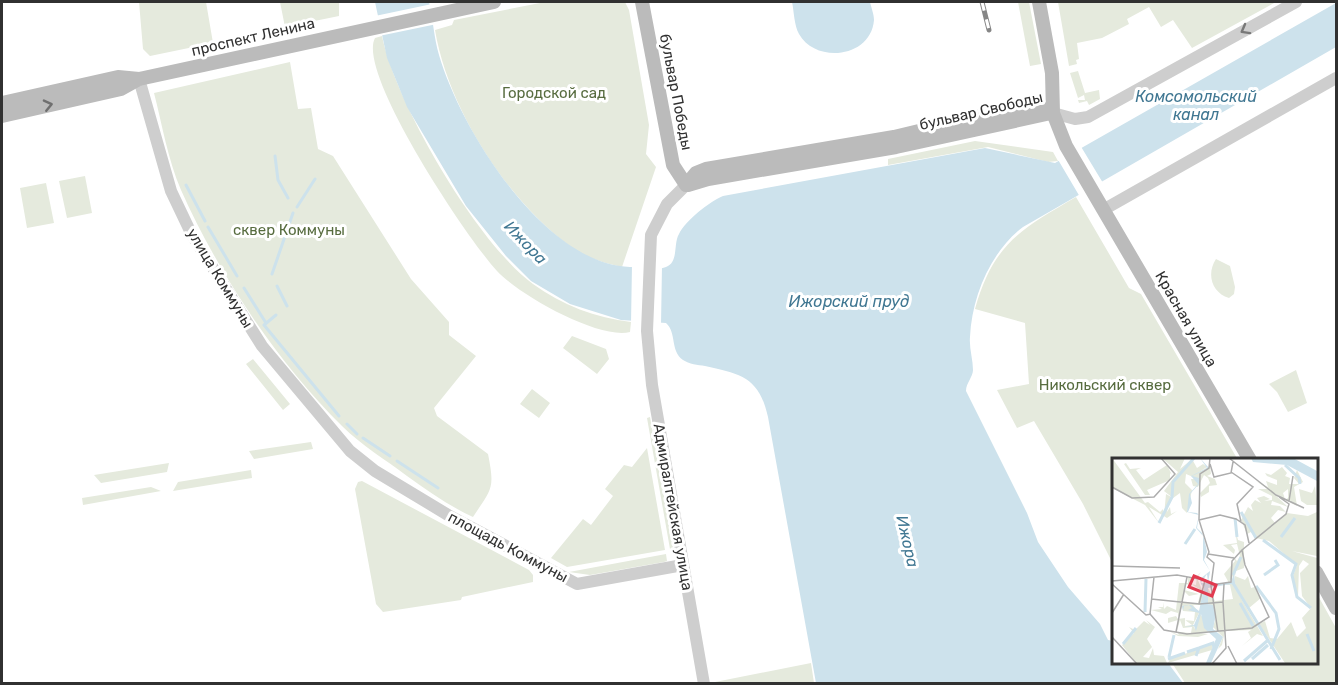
<svg xmlns="http://www.w3.org/2000/svg" width="1338" height="685" font-family="Rubik,sans-serif">
  <style>
    .green { fill: #e5eadd }
    .water { fill: #cde2ec }
    .pier { fill: #fff }
    .lines { fill: none; stroke-linecap: round; stroke-linejoin: round }
    .stream { stroke: #cde2ec; stroke-width: 3 }
    .tertiary { stroke: #cecece; stroke-width: 12 }
    .secondary { stroke: #bbb; stroke-width: 14 }
    .rail-casing { stroke: #868686; stroke-width: 5 }
    .rail { stroke: #fff; stroke-width: 3; stroke-dasharray: 9; stroke-linecap: butt }
    .oneway { stroke: #787878 }
    .oneway2 { stroke: #6f6f6f }
    .labels { text-anchor: middle; stroke-width: 6; stroke-linejoin: round; paint-order: stroke }
    .street-label { font-size: 15px; fill: #313131; stroke: #fff }
    .park-label { font-size: 15px; fill: #576c3f; stroke: #fff }
    .water-label { font-size: 16px; font-style: italic; fill: #407792; stroke: #fff }
    .inset-river { fill: none; stroke: #cde2ec; stroke-width: 3 }
    .inset-road { fill: none; stroke: #adadad; stroke-width: 1.5 }
    .view { fill: #e13b50; fill-opacity: 0.15; stroke: #e13b50; stroke-width: 3 }
    .inset-edge { fill: none; stroke: #313131; stroke-width: 3 }
  </style>
  <rect width="100%" height="100%" fill="#fff"/>
  <path class="green" d="M139,2h67l7,41 -63,13 -7,-7z
    M280,2h59v14l-54,11z
    M545,2h80l4,8 20,115 -3,29 10,13 -34,100c-18,-4 -36,-9 -51,-20 -64,-46 -123,-139 -136,-217l17,-5 2,-5z
    M1018,2h11l12,62 -11,2z
    M1058,2h218l-84,46 -19,-28 -12,7 -12,-20 -22,12 2,5 -27,14 -25,5 2,16 -3,1 1,4 -8,2z
    M382,36c14,68 95,207 151,248 29,21 63,34 98,38l-1,10c-31,8 -111,-37 -133,-61 -28,-30 -141,-198 -122,-233z
    M290,62l8,47 13,-1 7,41 15,7 78,123 38,43v13l27,21 -42,52 3,8 51,38c7,35 4,34 -15,63 -24,-11 -45,-26 -66,-41 -21,-16 -46,-31 -65,-50 -65,-64 -124,-153 -161,-236 -13,-30 -19,-66 -27,-97z
    M1078,71l7,22 14,-3 1,9 -11,6 -2,-4 -8,2 -1,-3h7l-1,-5 -6,3 -8,-25z
    M975,141l78,11 5,9 -10,1 -60,-15 -100,18v-6z
    M85,176l7,37 -25,5 -8,-37z
    M46,183l8,40 -27,5 -7,-40z
    M1076,197l53,91 12,6 97,166h-125v104l-30,-60 -49,-83 -17,7 -20,-38 32,-6 -4,-61 -50,-14c18,-65 46,-80 101,-112z
    M1216,259l14,7 5,21 -1,7 -5,4c-17,-5 -23,-24 -13,-39z
    M572,336l34,13 3,10 -12,15 -34,-26z
    M253,359l37,45 -7,6 -37,-46z
    M1296,370l11,33 -19,9 -11,-20 -8,-8z
    M532,389l18,14 -11,15 -19,-14z
    M650,417l23,131 -3,1 -23,-131z
    M311,442l2,7 -59,10 -5,-8z
    M647,448l18,102 -98,17 -16,-9 32,-39 8,6 22,-29 -8,-7 19,-24 8,2z
    M169,463l-2,9 -66,11 -7,-8z
    M251,470l1,8 -79,13 5,-9z
    M362,481l167,89 4,5v7l-71,15 -1,3 -78,12 -7,-8 -21,-115 3,-7z
    M151,487l10,4 -78,14 -1,-7z
    M666,554l1,7 -3,1 -74,13 -21,-3z
    M1316,592l20,36v55h-151l-13,-20 144,-1z
    M811,663l3,20h-99v-1z"/>
  <path class="water" d="M375,2h54c4,17 5,36 10,53 22,75 105,209 191,212 10,0 27,4 36,0 13,-5 7,-23 13,-33 7,-14 30,-32 44,-38l262,-48 70,15 281,-160v44l-313,180c-33,25 -51,70 -53,110 -1,11 3,22 3,33 0,7 -7,13 -7,21l61,122 11,29 30,45 32,37 8,16 5,1v21l55,1 15,20h-367l-48,-266c-9,-40 -27,-43 -63,-51 -7,-1 -16,-2 -22,-6 -13,-9 -6,-27 -17,-37l-45,-3 -51,-16 -39,-23 -25,-25 -40,-50 -59,-99 -20,-49z
    M792,2h78c1,5 4,12 4,18 -3,38 -58,44 -75,14 -5,-9 -5,-23 -7,-32z"/>
  <path class="pier" d="M432,4l5,20 -58,12 -4,-20z
    M1080,145l23,38 -23,14 -23,-39z
    M632,264l30,1 -1,60 -30,-1z"/>
  <g class="lines">
    <path class="stream" d="M275,156l3,24 10,18
      M186,185l19,36
      M297,207l18,-28
      M208,227l29,49
      M272,274l21,-61
      M277,286l10,20
      M244,288l22,35
      M276,315l-12,10 75,91
      M347,424l10,10
      M363,438l27,18
      M397,461l41,27"/>
    <path class="tertiary" d="M139,79l32,112 20,42 71,113 88,105 25,20 73,44 129,69 106,-19
      M1053,113l22,6 13,-2 208,-115
      M686,185l-19,19 -16,31 -4,96 5,54 52,299
      M1103,210l233,-132"/>
    <path class="secondary" d="M642,2l31,163 13,20
      M1039,2l13,71 1,40 13,33 184,314
      M2,103l116,-26 21,2
      M2,116l119,-27 18,-10 355,-77
      M686,185l10,-12 10,-4 188,-32 137,-33 22,9
      M688,185l20,-6 188,-32 155,-34
      M1316,572l20,36"/>
    <g class="rail-casing">
      <path id="rail" d="M982,2l7,28"/>
    </g>
    <use href="#rail" class="rail"/>
  </g>
  <defs><path id="oneway-chevron" d="M-2-3.5L2.5 0L-2 3.5" fill="none" stroke-width="1.6" stroke-linecap="round" stroke-linejoin="round" transform="scale(1.5)"/></defs>
  <use class="oneway" href="#oneway-chevron" transform="translate(1245 30) rotate(151)"/>
  <use class="oneway2" href="#oneway-chevron" transform="translate(48 105) rotate(-13)"/>
  <g class="labels">
    <g class="street-label">
      <text transform="translate(253 37) rotate(-13)" y="5">проспект Ленина</text>
      <text transform="translate(676 92) rotate(79)" y="5">бульвар Победы</text>
      <text transform="translate(981 111) rotate(-13)" y="5">бульвар Свободы</text>
      <text transform="translate(220 278) rotate(59)" y="5">улица Коммуны</text>
      <text transform="translate(1186 319) rotate(60)" y="5">Красная улица</text>
      <text transform="translate(673 507) rotate(80)" y="5">Адмиралтейская улица</text>
      <text transform="translate(508 547) rotate(28)" y="5">площадь Коммуны</text>
    </g>
    <g class="park-label">
      <text x="554" y="98">Городской сад</text>
      <text x="289" y="235">сквер Коммуны</text>
      <text x="1105" y="390">Никольский сквер</text>
    </g>
    <g class="water-label">
      <text x="1196" y="102">Комсомольский<tspan x="1196" dy="18">канал</tspan></text>
      <text transform="translate(526 242) rotate(46)" y="6">Ижора</text>
      <text x="849" y="307">Ижорский пруд</text>
      <text transform="translate(908 541) rotate(77)" y="6">Ижора</text>
    </g>
  </g>
  <g transform="translate(1112 458)">
    <rect width="206" height="206" fill="#fff"/>
    <path d="M0,0l33,45 3,-1 12,10 3,-3 1,7 2,-22 7,4 -9,-7 14,-19 -16,-14h23l-5,11 12,-10 5,9 6,-4 4,3 -11,7 14,-8 1,8 -4,2 8,3 2,6 -8,1v6l-8,5 -1,-4 10,-10 -2,-5 -4,-3 -6,12 -5,-1 -2,-7h7l-12,-5 -1,9 7,7 -5,23 -5,-5 -2,-15 -11,8 -2,11 3,-5 1,7 6,-3 -10,7 -18,-11 10,16 -14,-18 -33,-17zM14,5l4,6 11,-1 -5,2 8,10 23,-15 5,10 -2,-2v7l-23,10 3,5h-5l-21,-31zM170,9l5,6 -2,3 5,2 -1,6h10l-5,-6 3,-8 6,12 -9,5 3,19 -12,-6 3,-2v-9l-5,4 2,6 -13,-7 16,15 -16,-6 -1,4 9,1 6,6 -8,-2 -7,8 4,5 12,-10 21,3 9,-4v44l-25,-5 25,7v105h-32l-26,-39 6,-3 5,17 7,1 14,-17 6,15 9,-9 -4,-10 9,-10 -9,-12 -2,-23 9,-9 -6,-4 -4,6 -1,32 -5,-22 4,-11 -28,-24 -13,-3 -5,-6 -4,2 -6,-14 7,-13 5,4 -2,-6 4,-5 6,3 -4,-5 7,-2 6,3 -6,2 8,-1v-4l-14,-7h10l-12,-8 12,6 -2,-6 11,4v-5l-10,-4 -2,-3 6,2zM203,28l2,19h-10l-6,-4 -2,-12 13,4zM123,71l3,11 6,2v26l-8,3 -1,5 10,4 3,-4 3,12 4,-1 6,11 -12,10 -15,-25 1,-11 -6,11 -5,-9 11,-13 -3,-6 5,6 3,-5 -3,-12 -6,1 4,5 -1,4 -11,-9 14,-2zM89,114l-4,6 6,14 -1,13h-9l6,8 -6,12 2,4 5,-15 3,4v-9l7,5 -7,8 6,10 -10,1 9,1 -10,3 -20,-1 -9,-5 10,4 -2,-3 14,1 1,-6 -9,1 -3,-8 -3,11 1,-11 -10,3v-5l8,-2 2,3 7,-1v8l7,-1 -7,-5 9,1 1,-9 -12,-1 -1,-5 -4,12v-5l-7,-2 -5,3 -15,-4 11,-1 -4,-2h5v-5l1,7 3,-3 9,4 3,-27h9v-5h4l-1,7 -5,-1 -2,6 15,4 -10,2 -5,-5 -3,12h17l3,-13 -10,-6 5,1 1,-9zM120,125l31,53 -6,-2 -15,12 9,-8 -3,-6 3,-2 -26,1 -3,14 -4,4 5,-12 -10,-10 3,-9 -8,-16v-14l7,13 18,-2 -3,-14h-6zM34,162l9,7 -8,12 5,8 -9,10 6,1 4,-10 1,7 10,1 3,7 -30,1 -15,-19 12,-12 -5,-6 6,3 9,-9 6,4zM101,186l-1,6 -44,13 2,-4z" fill="#e5eadd"/>
    <path d="M88,0l9,10 -17,8 7,2v6l-9,10 2,9 -4,9 9,1 2,2 -2,13 5,5 3,9 2,10 -3,8 6,11v1l-2,10 -1,-8 -6,9h30l3,-11 1,13 -4,-1 10,20 -10,-20 -23,4v16l5,1 3,9 -3,15 10,8 -12,26h-5l10,-24 -12,-11 -3,-14 -5,17 -2,-5 -10,1 10,-2 5,-12 -11,-3 4,-2 -3,-3 -5,1 -1,5 -1,-5 5,-1h4l8,6 5,-23 -3,-4 -1,-5 10,-8 -7,-11v-24l-7,-8 3,-13 -12,-3 2,-18 9,-10 -7,-8 16,-8zM139,0h42l24,13v10l-30,-16 -34,-3z" fill="#cde2ec"/>
    <path class="inset-river" d="M166,0l40,17M173,7l14,13 1,6M129,54l15,26M123,60l2,19M47,65l13,-26 1,-15 21,-24M169,79l14,-19M151,82l33,24 -4,11 5,22 14,11M73,86l10,-15M121,117l8,-18M152,117l14,-10 -3,-5M121,125l47,77M144,128l20,27 3,16 -8,20M128,145l13,23M33,154l1,-33M195,176l7,17M11,186l13,-16M87,190l14,-5 1,5M75,194l12,-4 -3,8M57,199l5,-22M56,201l17,-6M140,201l16,-14M132,203l23,-20"/>
    <path class="inset-road" d="M98,0l-1,10 -9,6 -1,46 10,32 -2,5 7,6 -3,23 7,46M117,0l47,37 28,13M98,6l4,13 17,-4 2,-11M119,14l22,15 -16,17 4,18M0,29l20,11 22,-1 21,-23 -14,-16M177,43l4,-25M87,62l21,-5 16,4 9,6 4,18M96,96l26,4M0,108l68,2M42,119l-4,37 14,16 23,4 65,-6 17,-11 -24,-52 -3,-15 44,-36 3,-10 -10,-7M0,123l65,-6 28,5 -1,4M0,126l34,31 5,-1M99,127l20,-3 1,-21 10,-11M39,141l49,5M111,144l1,-18M87,146l5,-20M87,146l24,-2 3,46 -14,16M0,155l12,-19M64,174l11,-55M0,179l25,27M116,188l9,18"/>
    <path class="view" d="M82,118l22,9 -4,11 -23,-9z"/>
    <rect width="206" height="206" class="inset-edge"/>
  </g>
  <rect width="1338" height="685" fill="none" stroke="#313131" stroke-width="6"/>
</svg>
